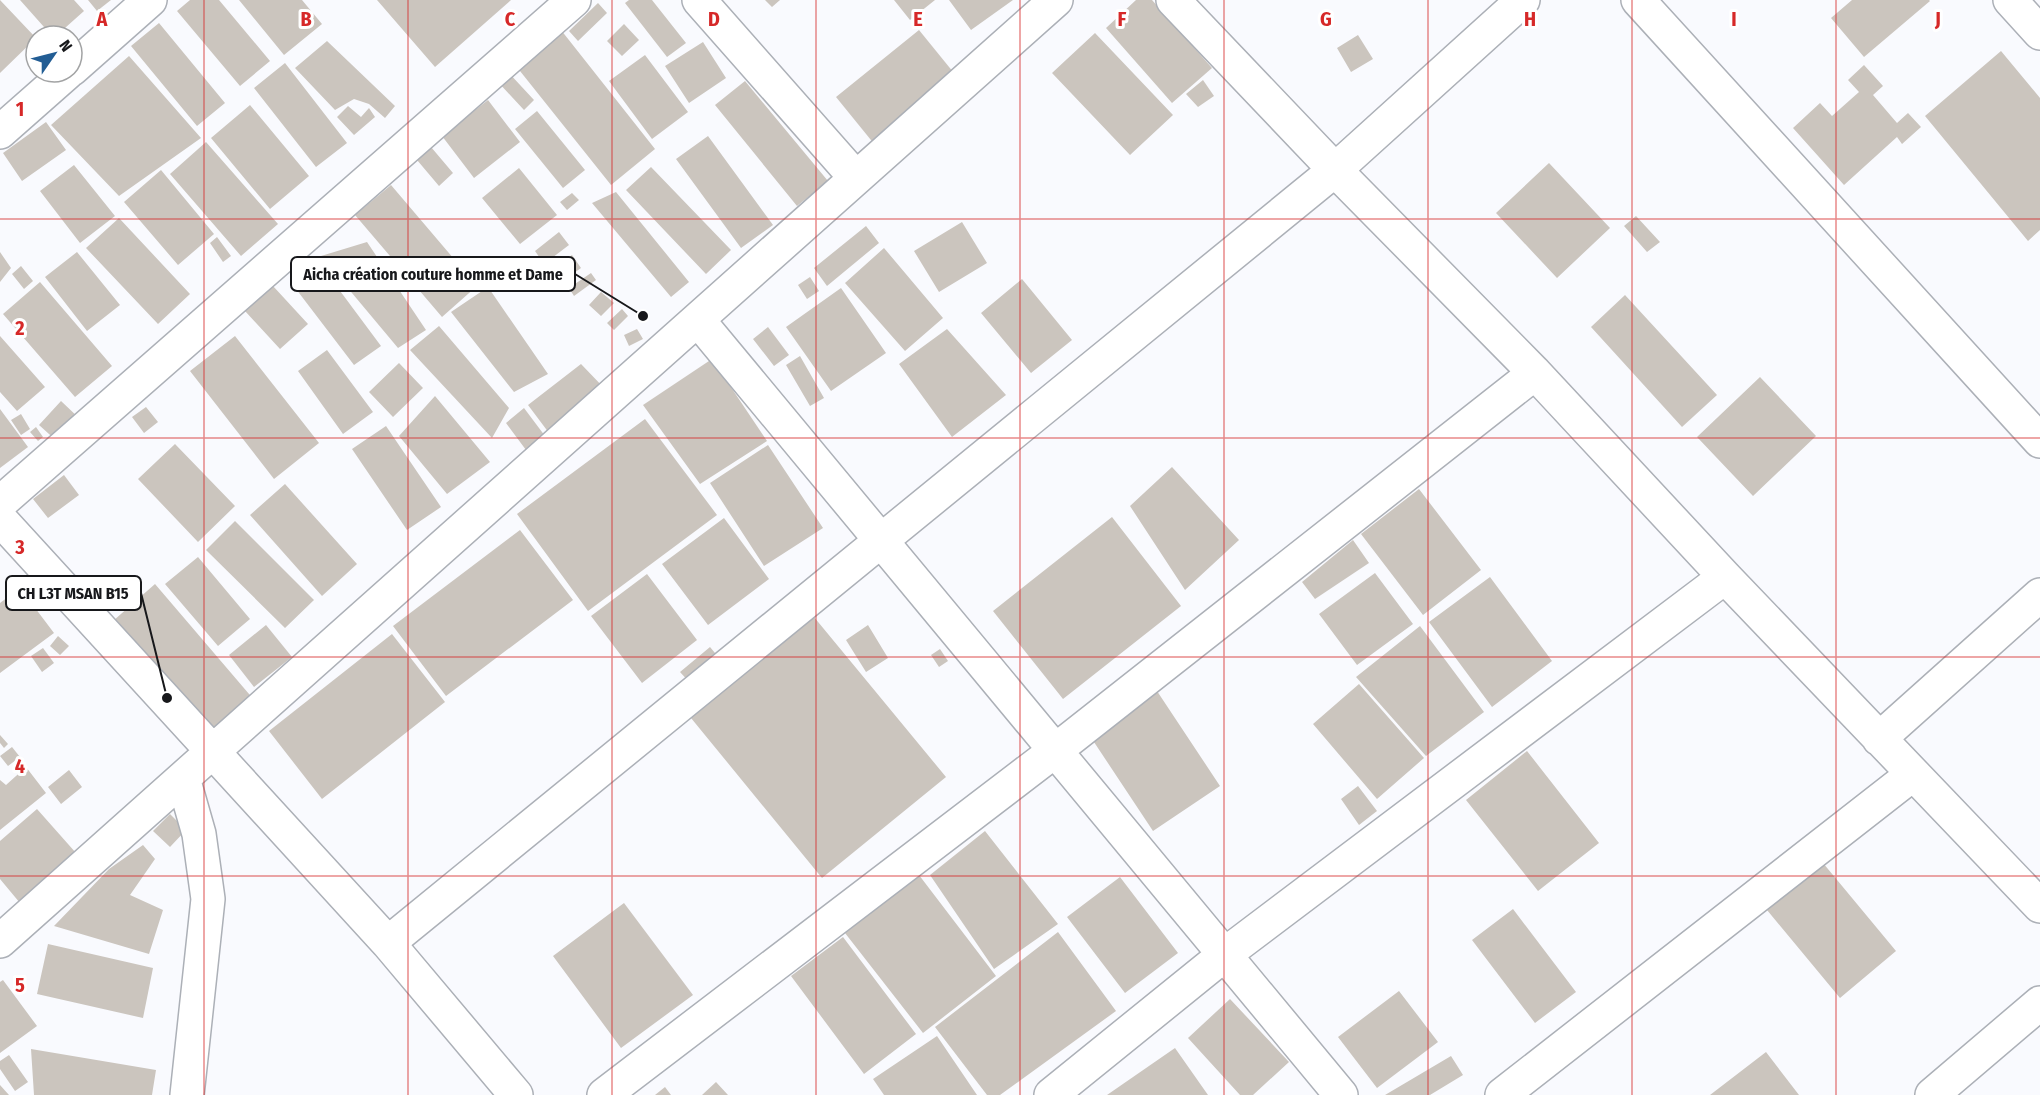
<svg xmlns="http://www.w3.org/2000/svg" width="2040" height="1095" font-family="'Fira Sans Condensed',sans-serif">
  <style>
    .building { fill: #cbc5be }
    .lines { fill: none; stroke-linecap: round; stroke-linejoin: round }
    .minor-casing { stroke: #acb0b7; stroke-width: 36 }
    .minor { stroke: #fff; stroke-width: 33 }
    .grid { fill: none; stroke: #d62828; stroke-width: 1.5; stroke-opacity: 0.55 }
    .grid-label { font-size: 20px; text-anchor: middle; font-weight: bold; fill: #d62828; stroke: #fff; stroke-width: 6; stroke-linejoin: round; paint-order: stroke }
    .leader { fill: none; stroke: #17181b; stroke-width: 2 }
    .callout-dot { fill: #17181b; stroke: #fff; stroke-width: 2 }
    .callout { fill: #fff; stroke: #17181b; stroke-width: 2 }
    .callout-label { font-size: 16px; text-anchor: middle; font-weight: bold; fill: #17181b }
  </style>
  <rect width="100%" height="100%" fill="#f9fafe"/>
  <path class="building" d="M0,0l36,38 -36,35z
    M20,0h54l10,11 -28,25h-4z
    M88,0h23l-14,11z
    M190,0h29l51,61 -30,25 -63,-75z
    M239,0h63l20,24 -38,31z
    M377,0h134l-76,67z
    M629,0h23l34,43 -19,14 -42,-54z
    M765,0h15l-8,7z
    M894,0h41l-25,20z
    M949,0h64l-42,30z
    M1136,0h16l60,68 -40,35 -66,-75z
    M1852,0h77l1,1 -66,56 -33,-39z
    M598,3l9,10 -29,28 -9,-10z
    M159,23l66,80 -28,23 -66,-80z
    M624,24l15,16 -17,16 -15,-15z
    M561,30l94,119 -44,36 -95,-119z
    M919,30l39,48 -83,67 -39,-48z
    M1095,33l78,82 -43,40 -78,-82z
    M1358,35l15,24 -22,13 -14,-24z
    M327,41l68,65 -10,12 -16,-14 -15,-5 -19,11 -40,-42z
    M703,42l23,36 -37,25 -24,-37z
    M2001,51l39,47v132l-12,11 -103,-125z
    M645,55l43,57 -36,27 -43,-58z
    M129,56l72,82 -82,58 -68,-71z
    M285,63l62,80 -31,24 -62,-79z
    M1864,65l19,21 -10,9 24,28 11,-10 13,14 -19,17 -5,-7 -53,48 -51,-57 27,-25 12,13 27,-24 -11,-12z
    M508,72l26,28 -10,10 -26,-28z
    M1203,80l11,16 -16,11 -12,-13z
    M745,81l83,100 -31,25 -82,-101z
    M488,100l32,42 -46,36 -32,-42z
    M250,105l59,71 -39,33 -59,-71z
    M348,106l13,11 8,-9 6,9 -21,18 -17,-18z
    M537,111l48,59 -22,18 -48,-59z
    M46,122l20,28 -44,31 -19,-28z
    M708,136l65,89 -32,23 -65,-89z
    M206,142l72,82 -37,32 -71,-82z
    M431,147l22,26 -14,13 -22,-26z
    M1549,163l61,65 -53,50 -61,-65z
    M74,165l41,51 -35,27 -40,-52z
    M651,167l80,83 -25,24 -80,-84z
    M519,168l38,47 -37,29 -38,-46z
    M161,170l53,64 -36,31 -54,-63z
    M391,185l86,101 -35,31 -87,-102z
    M616,192l73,90 -18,15 -79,-94z
    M572,193l7,7 -12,10 -7,-8z
    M1636,216l24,26 -13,10 -23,-26z
    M119,218l71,76 -32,30 -72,-76z
    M962,222l25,41 -48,29 -25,-41z
    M866,226l13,17 -52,43 -13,-18z
    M559,232l10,13 -25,19 -9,-13z
    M217,237l14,19 -8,6 -13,-19z
    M367,242l59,88 -28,18 -77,-92z
    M884,248l59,70 -38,33 -60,-68z
    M0,252l11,16 -11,14z
    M77,252l43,53 -33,26 -42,-54z
    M572,255l9,13 -17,12 -9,-12z
    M21,266l12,15 -9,8 -12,-15z
    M323,268l58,78 -27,19 -58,-76z
    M591,273l5,7 -22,16 -5,-8z
    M810,277l9,14 -12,8 -9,-14z
    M1022,279l50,61 -41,33 -50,-60z
    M40,282l72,84 -37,31 -72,-83z
    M273,286l35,38 -28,25 -35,-38z
    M488,287l60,87 -34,18 -63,-80z
    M841,288l45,65 -55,38 -45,-64z
    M601,292l13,11 -13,13 -12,-11z
    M1625,295l92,100 -35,32 -91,-100z
    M622,309l6,7 -14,14 -7,-7z
    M439,326l70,82 -17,30 -82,-88z
    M768,327l21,28 -15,11 -21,-27z
    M637,329l6,10 -14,7 -5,-11z
    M947,329l59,66 -54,42 -53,-73z
    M0,336l45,51 -28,24 -17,-19z
    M235,336l84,107 -45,36 -84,-108z
    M327,350l46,62 -30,22 -45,-63z
    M800,356l24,42 -14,8 -24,-41z
    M712,359l55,82 -67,43 -57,-79z
    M399,363l24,25 -30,29 -24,-25z
    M581,364l25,26 -57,43 -21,-28z
    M1760,377l56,59 -63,60 -56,-59z
    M435,396l55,66 -43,32 -48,-58z
    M61,401l19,18 -21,24 -20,-18z
    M146,407l12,15 -14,11 -12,-16z
    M524,408l21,28 -19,14 -20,-27z
    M0,409l28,38 -28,21z
    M21,414l9,15 -9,6 -10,-15z
    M645,419l72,96 -129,96 -71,-97z
    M386,426l55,81 -34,23 -55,-81z
    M36,427l7,10 -5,4 -8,-9z
    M175,444l60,62 -37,36 -60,-63z
    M768,445l55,83 -59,38 -54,-83z
    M1172,467l67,73 -54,50 -55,-84z
    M64,475l15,20 -31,23 -15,-19z
    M285,484l72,80 -35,32 -72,-81z
    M1419,489l62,81 -58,45 -62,-81z
    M1112,517l69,89 -118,93 -70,-88z
    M724,518l45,61 -61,46 -46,-61z
    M235,521l79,79 -29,28 -79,-78z
    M520,530l53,70 -127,96 -53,-70z
    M1353,540l16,23 -54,36 -13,-17z
    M198,557l52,62 -32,27 -53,-62z
    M1375,573l38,51 -56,41 -38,-51z
    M647,574l50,66 -55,43 -51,-67z
    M1490,577l62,84 -60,46 -63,-85z
    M155,584l100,117 -43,37 -99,-117z
    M20,588l34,45 -54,40v-70z
    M814,617l132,160 -124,101 -131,-160z
    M266,625l26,32 -38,30 -25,-32z
    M868,625l20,33 -22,14 -20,-32z
    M1420,626l64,86 -58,44 -70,-79z
    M392,634l53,68 -123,97 -53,-68z
    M58,636l11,10 -9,9 -10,-9z
    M710,647l10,12 -29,25 -11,-12z
    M43,648l11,15 -12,9 -11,-16z
    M940,649l8,12 -9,6 -8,-12z
    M1359,684l65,74 -47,41 -64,-75z
    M1157,691l63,95 -67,45 -63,-95z
    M0,735l8,9 -4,4 -4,-5z
    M12,747l8,10 -12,9 -8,-10z
    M1527,751l72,92 -61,48 -72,-91z
    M26,767l20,26 -46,37v-50l6,5z
    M69,770l13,17 -21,17 -13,-17z
    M1358,786l19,25 -18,14 -18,-26z
    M37,809l39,44 -56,50 -20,-24v-38z
    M170,814l16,16 -16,17 -17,-16z
    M985,831l73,93 -64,45 -64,-94z
    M143,845l12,14 -25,36 33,15 -14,44 -95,-28 55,-57z
    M1823,863l73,88 -56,47 -73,-88z
    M919,875l77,101 -73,57 -78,-100z
    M1120,877l58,76 -53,40 -58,-76z
    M624,903l69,92 -72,53 -68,-92z
    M1513,909l63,83 -41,31 -63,-83z
    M1058,932l58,79 -116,84h-13l-52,-68z
    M843,937l73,97 -52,40 -73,-98z
    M48,944l105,24 -10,50 -106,-24z
    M3,980l34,46 -37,27v-71z
    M1399,991l39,51 -61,46 -39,-51z
    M1230,999l59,63 -36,33h-13l-52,-57z
    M937,1036l40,59h-93l-11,-16z
    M1175,1048l33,47h-101z
    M31,1049l125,21 -4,25h-118z
    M1766,1052l33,43h-89z
    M9,1055l19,27 -13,9 -15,-22v-8z
    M1451,1056l12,19 -33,20h-45z
    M716,1082l12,13h-26z
    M0,1085l9,10h-9z
    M665,1087l6,8h-16z"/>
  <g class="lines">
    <g class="minor-casing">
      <path id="minor" d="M699,0l157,178
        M1173,0l162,170 200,203 190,204 315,329
        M1638,0l402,441
        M2010,0l30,33
        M72,69l78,-69
        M0,132l68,-60
        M698,320l643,775
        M0,503l574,-503
        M0,519l388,424 128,152
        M1879,739l161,-144
        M183,778l16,56 9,65 -21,196
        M0,941l1056,-941
        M388,943l947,-773 188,-170
        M604,1095l452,-345 479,-377
        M1051,1095l173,-140 501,-378
        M1502,1095l411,-321
        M1932,1095l108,-92"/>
    </g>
    <use href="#minor" class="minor"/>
  </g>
  <path class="grid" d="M204,0v1095M408,0v1095M612,0v1095M816,0v1095M1020,0v1095M1224,0v1095M1428,0v1095M1632,0v1095M1836,0v1095M0,219h2040M0,438h2040M0,657h2040M0,876h2040"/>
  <g class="grid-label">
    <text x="102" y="26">A</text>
    <text x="306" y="26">B</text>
    <text x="510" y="26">C</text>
    <text x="714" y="26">D</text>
    <text x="918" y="26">E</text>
    <text x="1122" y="26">F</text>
    <text x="1326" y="26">G</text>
    <text x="1530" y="26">H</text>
    <text x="1734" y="26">I</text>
    <text x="1938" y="26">J</text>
    <text x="20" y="116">1</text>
    <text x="20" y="335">2</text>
    <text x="20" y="554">3</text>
    <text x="20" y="773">4</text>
    <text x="20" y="992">5</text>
  </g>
  <path class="leader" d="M643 316L575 274M167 698L141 593"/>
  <g class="callout-dot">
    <circle cx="643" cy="316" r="6"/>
    <circle cx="167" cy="698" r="6"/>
  </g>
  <g class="callout">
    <rect x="291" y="257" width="284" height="34" rx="6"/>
    <rect x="6" y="576" width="135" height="34" rx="6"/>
  </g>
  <g class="callout-label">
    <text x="433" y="280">Aicha création couture homme et Dame</text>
    <text x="73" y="599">CH L3T MSAN B15</text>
  </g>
  <g transform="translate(54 54) rotate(55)"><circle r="28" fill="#ffffff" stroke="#a2a3a4" stroke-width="1.5"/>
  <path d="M0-4.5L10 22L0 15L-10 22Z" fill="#225d94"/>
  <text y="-9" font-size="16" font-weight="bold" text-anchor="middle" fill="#17181b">N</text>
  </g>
</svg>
